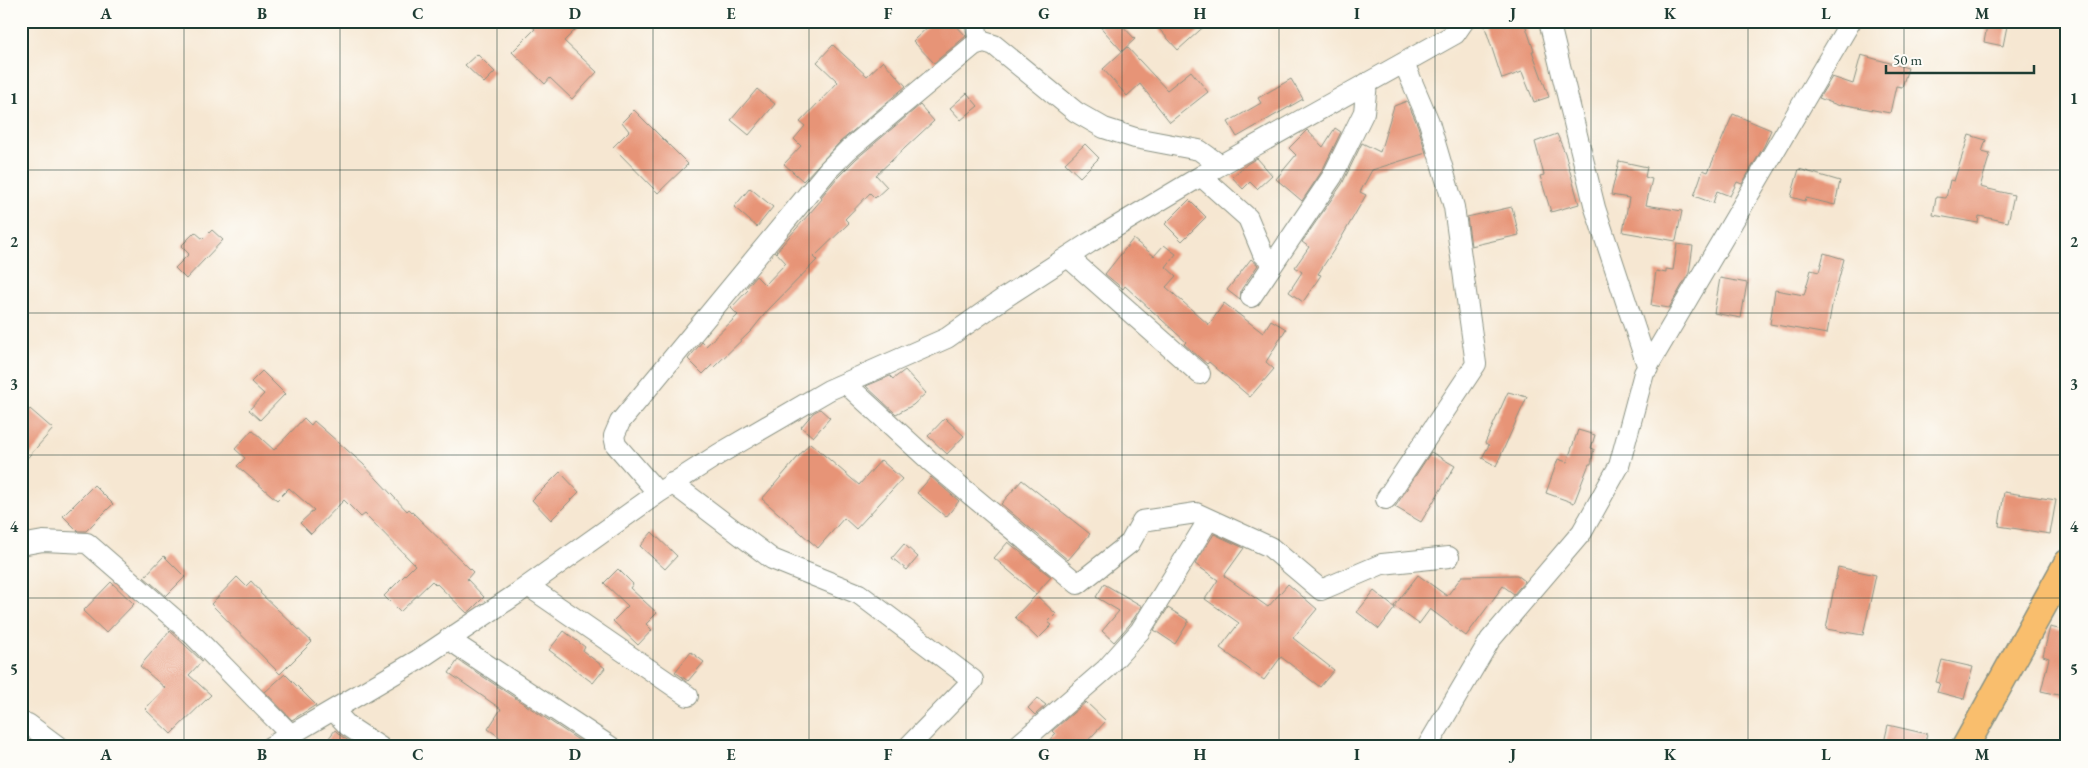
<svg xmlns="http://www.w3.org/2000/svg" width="2088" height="768" font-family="'EB Garamond',serif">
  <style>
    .building { fill: #e79477 }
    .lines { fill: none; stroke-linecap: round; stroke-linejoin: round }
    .minor-casing { stroke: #8a9283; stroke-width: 22 }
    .major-casing { stroke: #8a9283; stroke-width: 29 }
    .minor { stroke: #fff; stroke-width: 20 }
    .major { stroke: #f9be6d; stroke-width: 26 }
    .grid { fill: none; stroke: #1f3d34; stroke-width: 1; stroke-opacity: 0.55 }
    .neatline { fill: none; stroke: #1f3d34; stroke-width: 2 }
    .grid-label { font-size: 16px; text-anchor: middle; font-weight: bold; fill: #1f3d34 }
  </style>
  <rect width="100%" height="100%" fill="#fdfcf7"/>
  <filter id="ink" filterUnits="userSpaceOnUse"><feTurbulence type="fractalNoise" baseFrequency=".02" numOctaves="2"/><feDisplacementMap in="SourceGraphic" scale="10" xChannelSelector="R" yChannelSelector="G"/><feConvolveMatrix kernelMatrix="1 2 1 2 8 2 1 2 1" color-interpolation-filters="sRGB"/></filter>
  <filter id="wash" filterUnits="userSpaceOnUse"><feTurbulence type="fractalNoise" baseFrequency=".0096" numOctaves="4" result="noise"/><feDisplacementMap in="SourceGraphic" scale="20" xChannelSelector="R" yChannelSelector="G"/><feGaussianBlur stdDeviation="1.12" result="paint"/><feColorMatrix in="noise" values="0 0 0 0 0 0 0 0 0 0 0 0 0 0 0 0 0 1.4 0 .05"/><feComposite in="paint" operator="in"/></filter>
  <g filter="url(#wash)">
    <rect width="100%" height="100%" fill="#f6e7d2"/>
    <g id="blocks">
      <path class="building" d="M527,21h57l-20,20 33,31 -25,27 -22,-21 -5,6 -33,-32 23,-23z
        M934,21h18l14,15 -32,27 -21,-22z
        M1095,21h23l17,18 -13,12z
        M1152,21h58l-32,29z
        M1494,21h30l10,30h-2l17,46 -15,5 -12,-30 -20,7 -18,-55z
        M1988,21h20l-5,25 -19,-4z
        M833,45l34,31 16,-15 23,25 -66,56 -37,39 -19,-17 17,-18 -7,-7 11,-13 -5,-4 38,-40 -21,-20z
        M1127,47l40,43 24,-19 17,21 -38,30 -30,-38 -13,12 -24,-27z
        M477,54l18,18 -11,11 -19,-18z
        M1861,55l47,13 -6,19 -6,-1 -6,27 -49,-9 -1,2 -21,-8 13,-21 21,7z
        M1291,79l12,20 -66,38 -9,-15 33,-19 -3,-5z
        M757,89l18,15 -26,31 -18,-15z
        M967,93l11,13 -17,14 -11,-12z
        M1407,101l11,25 8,27 -54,17 -12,22 6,3 -27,47 -21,32 3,1 -18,27 -14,-10 13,-20 -7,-5 14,-20 -7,-5 40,-58 20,-41 18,9 14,-46z
        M920,105l14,16 -58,54 11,12 -12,11 -5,-5 -25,26 4,4 -35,34 3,3 -49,50 -16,20 -38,37 -2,-2 -9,9 -15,-15 14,-17 4,4 32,-31 -7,-7 17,-18 -2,-2 10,-12 9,9 21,-22 -10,-11 46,-53 -1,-2 16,-19 19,-19z
        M634,110l54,54 -30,29 -45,-46 16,-16 -7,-9z
        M1733,114l38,16 -7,16 -22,38 -5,-2 -7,14 -13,-5 -4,12 -19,-7 9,-26 5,2z
        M1335,128l6,4 -19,39 -20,30 -26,-22 20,-24 -7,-7 18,-18 16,17z
        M1557,134l8,19 14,51 -28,8 -11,-36 4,-1 -9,-33z
        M1969,135l17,5 -4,12 8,2 -10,33 34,8 -6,27 -29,-6 -1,7 -45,-8 3,-18 10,1 4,-18 4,1z
        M1085,144l14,14 -19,19 -15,-14z
        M1257,158l15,17 -15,14 -7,-7 -7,7 -11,-12 15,-13z
        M1619,161l28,6 -2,10 7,2 -6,26 36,6 -6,30 -53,-9 6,-34 -18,-3z
        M1799,169l41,12 -5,24 -29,-7 -1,3 -14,-4z
        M750,188l23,19 -16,20 -23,-20z
        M1189,200l17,17 -24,24 -17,-17z
        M1512,207l7,28 -48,11 -4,-29z
        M212,230l11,10 -37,39 -11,-11 14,-14 -8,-8 14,-14 8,7z
        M1133,239l21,17 10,-11 12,9 -10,13 10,9 -10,11 43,38 15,-22 39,30 8,-13 15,9 -20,33 8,7 -24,28 -41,-35 -2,2 -23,-20 2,-2 -61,-56 -2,3 -18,-15z
        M1677,244l16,2 -4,27 -20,35 -18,-3 5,-34 10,2v-4l7,1z
        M1824,253l20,6 -12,46 -5,29 -57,-10 5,-34 29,5 7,-25 8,2z
        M1251,259l7,6 -17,25 -1,10 -13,-10z
        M1720,278l27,5 -6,35 -27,-5z
        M905,370l21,23 -13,12 -17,9 -30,-28 24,-10 3,3z
        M262,371l23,23 -25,26 -11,-10 15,-16 -13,-12z
        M1508,392l19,5 -31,69 -14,-8 7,-13 -4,-2z
        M30,409l23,20 -32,36v-46z
        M820,409l10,9 -17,19 -12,-10 12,-14z
        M304,418l7,7 3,-4 49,43 44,47 2,-2 64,63 -6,7 17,18 -13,13 -4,3 -30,-29 -1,1 -4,-4 -32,31 -16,-16 31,-31 -50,-51 -4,3 -17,-17 -33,34 -11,-11 14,-13 -25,-22 -12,12 -40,-34 8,-8 -10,-9 17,-19 22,20z
        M945,418l19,18 -17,18 -19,-18z
        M1578,430l17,5 -4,13 3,1 -3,15h-2l-15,39 -28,-10 12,-34 9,3z
        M810,443l49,42 22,-25 21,19 -46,50 -12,-11 -26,30 -56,-49z
        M1431,452l24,14 -34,56 -26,-15z
        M560,472l19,20 -28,28 -19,-20z
        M931,477l28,24 -13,16 -29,-24z
        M1022,480l68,54 -22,26 -67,-56z
        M94,485l19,19 -27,27h-8l-15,-15z
        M2004,492l52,8 -6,34 -51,-8z
        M652,532l25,24 -12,13 -25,-23z
        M1214,534l30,14 -20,28 44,31 20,-23 29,25 -24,29 41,32 -14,17 -39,-30 -17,23 -44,-32 19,-25 -34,-24 13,-19 -23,-16z
        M1008,542l43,35 -15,17 -42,-36z
        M904,544l14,13 -11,13 -15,-12z
        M164,556l21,21 -19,19 -22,-19z
        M1838,567l38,8 -13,60 -37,-6z
        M618,569l15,15 -3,4 27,25 -11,11 6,6 -14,15 -25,-24 15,-15 -24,-23z
        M1418,575l29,21 15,-20 55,-1 8,6 -11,13 -11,-8 -37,50 -36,-27 -11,15 -25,-18z
        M237,577l9,9 5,-5 10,11 -1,1 52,49 -32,32 -69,-70z
        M111,582l23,22 -28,29 -23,-22z
        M1104,584l38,22 -12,18 -16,18 -12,-11 17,-20 -23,-14z
        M1374,591l21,17 -16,21 -22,-17z
        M1036,595l20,19 -8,8 4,3 -14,14 -23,-22z
        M1168,608l21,13 -14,23 -21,-14z
        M2050,627l17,4v66l-26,-6 8,-33 -6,-2z
        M170,631l32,30 -13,14 22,20 -40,39 -26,-25 20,-21 -25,-22z
        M564,631l21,16 -2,4 22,17 -12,15 -44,-33z
        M691,652l13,10 -16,19 -13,-9z
        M458,660l131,87h-75l-26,-18 13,-20 -52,-36z
        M1942,660l31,7 -9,32 -27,-7 3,-9 -4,-1z
        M285,674l31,31 -24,15 -27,-28z
        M1037,698l9,7 -11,10 -7,-7z
        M1086,702l20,19 -24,26h-39l12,-13 -3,-3z
        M1888,725l39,9 -3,13h-41z
        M335,730l6,6 17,11h-36z"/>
    </g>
  </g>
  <g filter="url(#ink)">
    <use href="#blocks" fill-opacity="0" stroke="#8a9283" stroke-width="1"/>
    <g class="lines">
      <g class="minor-casing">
        <path id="minor" d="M975,21l4,22
          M1549,21l46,187 53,160
          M1201,176l47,42 15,36 11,7
          M1068,257l132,117
          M1251,297l81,-120 32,-65 3,-29
          M845,383l85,78 148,123 52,-41 12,-22 54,-8 74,34 51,43 61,-26 67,-7
          M672,483l100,76 87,35 114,86 -65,67
          M658,493l-42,-48 -2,-9 6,-14 208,-252 20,-20 126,-105 10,-3 10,3 82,67 28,16 31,10 64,12 21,15
          M1386,499l90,-135 -22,-157 -25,-85 -25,-59
          M21,545l22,-4 44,2 107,93 97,99
          M528,586l160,110
          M448,639l163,108
          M333,710l15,16 32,21
          M21,724h7l31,23
          M270,747l148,-87 97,-65 143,-102 61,-39 110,-64 118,-52 57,-40 85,-55 112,-67 254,-142 9,-13
          M1016,747l90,-78 34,-38 69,-112
          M1427,747l63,-107 92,-108 37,-66 25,-93 207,-352"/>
      </g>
      <g class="major-casing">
        <path id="major" d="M1965,747l102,-184"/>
      </g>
      <use href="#minor" class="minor"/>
      <use href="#major" class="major"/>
    </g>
  </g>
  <path class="grid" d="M184,21v726M340,21v726M497,21v726M653,21v726M809,21v726M966,21v726M1122,21v726M1279,21v726M1435,21v726M1591,21v726M1748,21v726M1904,21v726M21,170h2046M21,313h2046M21,455h2046M21,598h2046"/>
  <rect width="2088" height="768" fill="none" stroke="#fdfcf7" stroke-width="55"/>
  <path d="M1886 65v8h148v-8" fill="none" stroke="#1f3d34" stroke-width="2.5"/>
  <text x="1893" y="65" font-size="15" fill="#1f3d34" stroke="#fdfcf7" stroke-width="4" paint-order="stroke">50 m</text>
  <rect x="28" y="28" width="2032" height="712" class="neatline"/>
  <g class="grid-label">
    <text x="106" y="19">A</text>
    <text x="262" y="19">B</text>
    <text x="418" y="19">C</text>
    <text x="575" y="19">D</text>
    <text x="731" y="19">E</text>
    <text x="888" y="19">F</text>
    <text x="1044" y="19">G</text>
    <text x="1200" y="19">H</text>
    <text x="1357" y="19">I</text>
    <text x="1513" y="19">J</text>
    <text x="1670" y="19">K</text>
    <text x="1826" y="19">L</text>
    <text x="1982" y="19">M</text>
    <text x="14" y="104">1</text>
    <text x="2074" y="104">1</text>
    <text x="14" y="247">2</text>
    <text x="2074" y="247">2</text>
    <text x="14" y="390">3</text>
    <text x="2074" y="390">3</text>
    <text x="14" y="532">4</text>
    <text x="2074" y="532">4</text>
    <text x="14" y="675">5</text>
    <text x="2074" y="675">5</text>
    <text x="106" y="760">A</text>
    <text x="262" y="760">B</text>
    <text x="418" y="760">C</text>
    <text x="575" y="760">D</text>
    <text x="731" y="760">E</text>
    <text x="888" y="760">F</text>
    <text x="1044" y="760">G</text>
    <text x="1200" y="760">H</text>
    <text x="1357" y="760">I</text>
    <text x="1513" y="760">J</text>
    <text x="1670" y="760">K</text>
    <text x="1826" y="760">L</text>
    <text x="1982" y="760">M</text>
  </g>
</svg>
